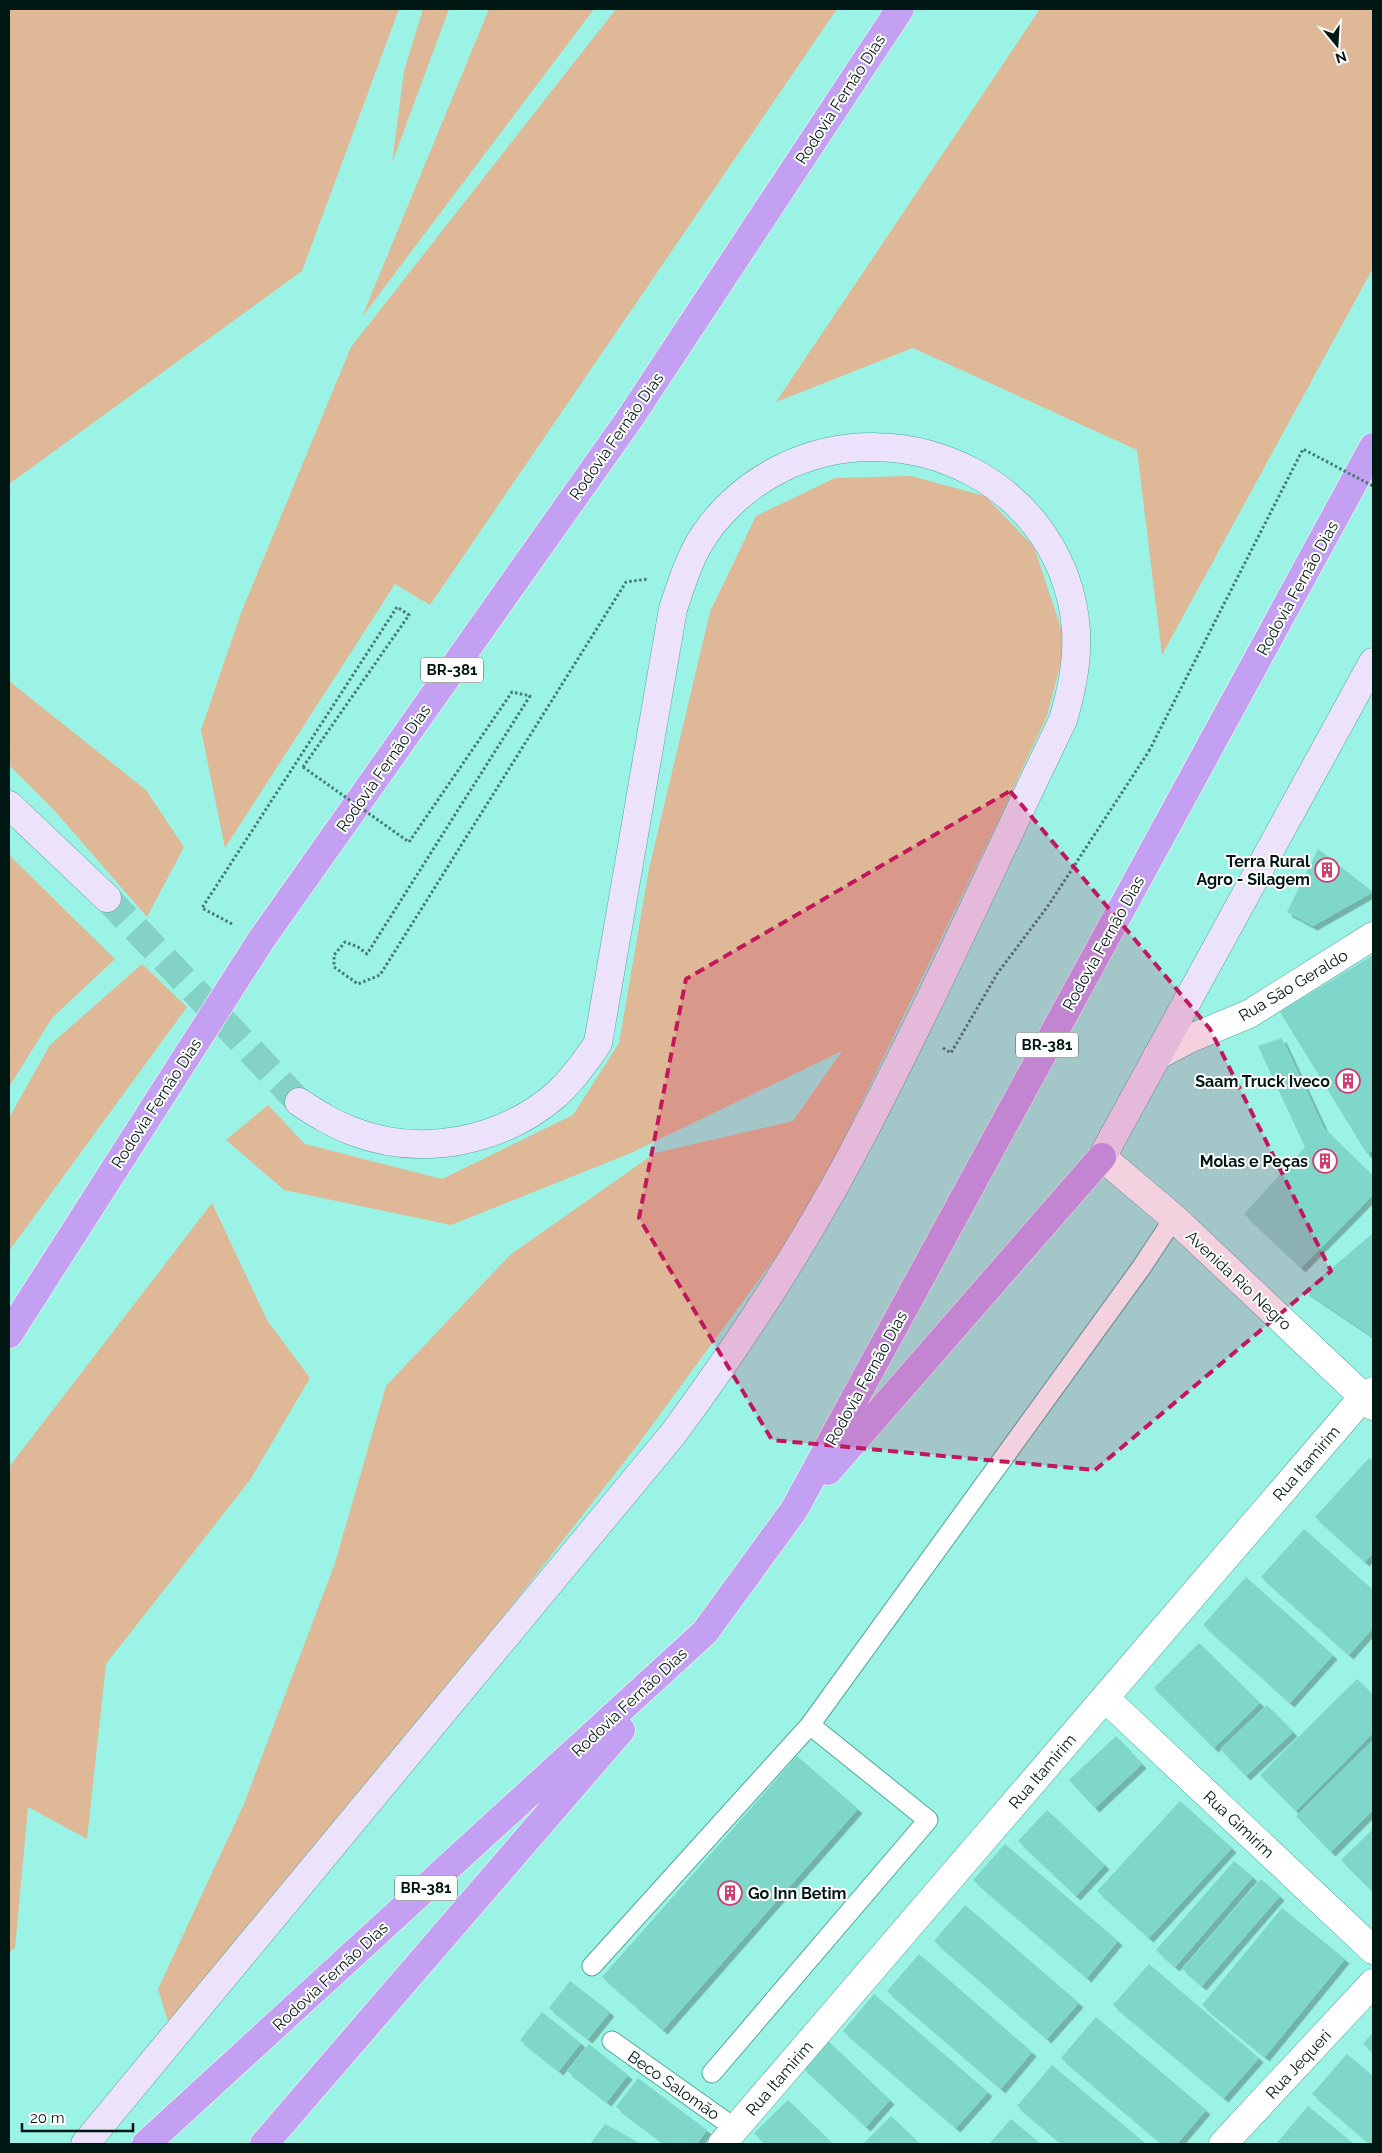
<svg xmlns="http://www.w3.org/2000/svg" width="1382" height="2153" font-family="Raleway,sans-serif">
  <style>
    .green { fill: #dfb997 }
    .building { fill: #7fd7ca; filter: url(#shadow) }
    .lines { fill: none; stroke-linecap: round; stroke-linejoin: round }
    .secondary-tunnel { stroke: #84d2c6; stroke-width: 28; stroke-dasharray: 28 14; stroke-linecap: butt }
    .service-casing { stroke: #4fa79b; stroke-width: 21 }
    .minor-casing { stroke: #4fa79b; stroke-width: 29 }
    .secondary-casing { stroke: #4fa79b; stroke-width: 29 }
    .motorway-casing { stroke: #fff; stroke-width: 29 }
    .path { stroke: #467b73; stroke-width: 3; stroke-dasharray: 2.5 2.5; stroke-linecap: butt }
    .service { stroke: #fff; stroke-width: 19 }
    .minor { stroke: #fff; stroke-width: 28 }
    .secondary { stroke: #ede2fb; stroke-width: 28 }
    .motorway { stroke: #c3a0f1; stroke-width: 28 }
    .path-bridge { stroke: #467b73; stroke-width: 3; stroke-dasharray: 2.5 2.5; stroke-linecap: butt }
    .marked { fill: #c2185b; fill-opacity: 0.2; stroke: #c2185b; stroke-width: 4; stroke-dasharray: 10 6; stroke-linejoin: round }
    .labels { text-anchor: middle; stroke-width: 4; stroke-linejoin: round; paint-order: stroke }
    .shield { fill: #fff; stroke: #4c5d5a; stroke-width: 1 }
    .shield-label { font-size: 15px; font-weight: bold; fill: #001814 }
    .street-label { font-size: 16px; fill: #001814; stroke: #fff }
    .poi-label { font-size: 16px; font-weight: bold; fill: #001814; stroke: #fff; text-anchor: end }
  </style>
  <defs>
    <filter id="shadow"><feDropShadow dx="4.5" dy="4.5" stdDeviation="0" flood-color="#0004"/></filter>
  </defs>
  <rect width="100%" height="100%" fill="#9bf3e5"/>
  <path class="green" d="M9,9h390l-97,262 -293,213z
    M423,9h26l-57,154 12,-92z
    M490,9h104l-232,308 127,-308z
    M616,9h221l-407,596 -35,-21 -170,264 -24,-118 40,-117 110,-266z
    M1040,9h333v259l-211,387 -25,-205 -224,-102 -137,54z
    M911,476l74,20 49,51 32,96 -19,73 -46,99 -193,398 -172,234 -463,591 -15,-49 86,-185 91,-241 51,-177 124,-131 145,-102 138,-32 49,-70 -211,102 -180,72 -167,-35 -58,-50 42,-35 37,39 137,35 131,-64 46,-72 30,-174 61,-257 46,-96 79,-38z
    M9,681l137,109 38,57 -37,70 -93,-107 -45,-45z
    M9,855l106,104 -63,59 -43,69z
    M142,964l45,43 -178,244v-133l41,-73z
    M212,1203l55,117 43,58 -60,102 -144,184 -19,175 -59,-32 -13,141 -6,4v-485z"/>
  <path class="building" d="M1318,849l55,43 -60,34 -26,-14z
    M1373,955v195l-6,4 -87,-142z
    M1282,1038l42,90 49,48v19l-72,73 -57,-54 61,-67 -47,-101z
    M1373,1233v104l-68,-46z
    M1369,1458l4,3v92l-8,9 -50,-45z
    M1304,1529l69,61v38l-24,27 -88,-78z
    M1246,1577l87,78 -43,48 -87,-78z
    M1199,1643l61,60 -46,45 -60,-60z
    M1357,1679l16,16v38l-77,78 -36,-36z
    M1267,1705l26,27 -47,44 -26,-27z
    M1116,1736l26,28 -47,44 -26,-28z
    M1373,1740v70l-42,42 -35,-36z
    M797,1756l61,53 -195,221 -61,-53z
    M1180,1801l52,47 -83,90 -52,-47z
    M1047,1810l58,55 -29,31 -58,-55z
    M1373,1829v63l-32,-32z
    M1005,1844l113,97 -31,37 -114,-98z
    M1234,1861l19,16 -78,90 -19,-17z
    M1261,1879l19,17 -78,90 -20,-17z
    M965,1905l114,98 -32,36 -113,-98z
    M1282,1908l63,51 -80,98 -63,-52z
    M919,1954l113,98 -31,37 -114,-98z
    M1149,1964l110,94 -35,40 -111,-93z
    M570,1981l40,31 -22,27 -39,-31z
    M874,1994l114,98 -32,36 -113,-97z
    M542,2012l39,31 -22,28 -39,-31z
    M1096,2017l110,93 -29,34h-15l-101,-86z
    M1373,2032v21l-10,-9z
    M827,2040l63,60 -24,27 -64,-60z
    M589,2044l39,31 -21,27 -40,-31z
    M1347,2054l26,22v68h-3l-58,-50z
    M1052,2065l94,79h-84l-45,-38z
    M638,2078l69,52 -10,14h-32l-49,-37z
    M788,2100l45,44h-68l-11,-11z
    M1308,2106l46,38h-78z
    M891,2116l29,28h-57z
    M1011,2119l30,25h-52z
    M605,2124l36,20h-51z"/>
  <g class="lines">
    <path class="secondary-tunnel" d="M107,898l192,204"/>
    <g class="service-casing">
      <path id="service" d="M810,1725l331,-457 33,-50
        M592,1966l218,-241 118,95 -216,253
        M612,2041l124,88"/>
    </g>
    <g class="minor-casing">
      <path id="minor" d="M1157,1056l34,-18 58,-24 124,-78
        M1102,1157l72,61 199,188
        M1105,1698l268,252
        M722,2144l641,-747 10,-6
        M1223,2144l150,-161"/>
    </g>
    <g class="secondary-casing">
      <path id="secondary" d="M9,805l98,93
        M1102,1157l271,-495
        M85,2144l588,-710c65,-88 125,-179 177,-276 76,-143 142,-292 213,-438 9,-30 15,-59 13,-90 -11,-145 -169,-224 -296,-161 -34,17 -66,46 -84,80 -10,19 -16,39 -23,60l-75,434c-12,18 -25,36 -41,51 -55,48 -136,64 -205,37 -19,-7 -36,-18 -53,-29"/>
    </g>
    <g class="motorway-casing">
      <path id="motorway" d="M9,1334l252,-394 369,-522 270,-409
        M828,1471l274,-314
        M146,2144l559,-512 89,-122 579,-1063
        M264,2144l357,-414"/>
    </g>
    <path class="path" d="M409,842l103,-150 18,4 -163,258 -9,-7 -13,-5 -11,13v12l24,17 22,-9 246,-393 22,-3
      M232,924l-30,-16 195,-301 12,8 -106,152
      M943,1048l8,5 46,-79 51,-68 101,-155"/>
    <use href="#service" class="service"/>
    <use href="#minor" class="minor"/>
    <use href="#secondary" class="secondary"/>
    <use href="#motorway" class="motorway"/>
    <path class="path-bridge" d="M1149,751l154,-302 70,37
      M303,767l106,75"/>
  </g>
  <path class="marked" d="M1010,791l200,238 121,242 -236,199 -323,-30 -133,-222 47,-239z"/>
  <defs>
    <g id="building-ring" transform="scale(1.25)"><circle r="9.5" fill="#fff" stroke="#cc3f70" stroke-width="1.5"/><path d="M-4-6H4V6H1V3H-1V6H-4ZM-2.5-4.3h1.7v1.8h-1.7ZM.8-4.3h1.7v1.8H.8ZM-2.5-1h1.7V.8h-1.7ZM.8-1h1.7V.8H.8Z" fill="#cc3f70"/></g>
  </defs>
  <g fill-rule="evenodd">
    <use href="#building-ring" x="1327" y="870"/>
    <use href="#building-ring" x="1348" y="1081"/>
    <use href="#building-ring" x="1325" y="1161"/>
    <use href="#building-ring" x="730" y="1893"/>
  </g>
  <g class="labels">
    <g class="shield">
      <rect x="421" y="657.5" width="62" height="25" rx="4"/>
      <rect x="1016" y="1032.5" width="62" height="25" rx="4"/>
      <rect x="395" y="1875.5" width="62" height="25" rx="4"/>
    </g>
    <g class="shield-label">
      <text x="452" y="675">BR-381</text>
      <text x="1047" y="1050">BR-381</text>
      <text x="426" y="1893">BR-381</text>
    </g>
    <g class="street-label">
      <text transform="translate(840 99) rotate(-57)" y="6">Rodovia Fernão Dias</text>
      <text transform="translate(616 436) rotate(-55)" y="6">Rodovia Fernão Dias</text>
      <text transform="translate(1297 588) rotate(-61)" y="6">Rodovia Fernão Dias</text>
      <text transform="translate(383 768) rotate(-55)" y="6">Rodovia Fernão Dias</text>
      <text transform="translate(1103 943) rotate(-61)" y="6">Rodovia Fernão Dias</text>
      <text transform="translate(1293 985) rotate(-31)" y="6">Rua São Geraldo</text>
      <text transform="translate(156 1103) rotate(-57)" y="6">Rodovia Fernão Dias</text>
      <text transform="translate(1239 1280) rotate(43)" y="6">Avenida Rio Negro</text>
      <text transform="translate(866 1378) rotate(-61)" y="6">Rodovia Fernão Dias</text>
      <text transform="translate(1306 1463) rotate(-49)" y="6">Rua Itamirim</text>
      <text transform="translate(629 1702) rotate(-43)" y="6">Rodovia Fernão Dias</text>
      <text transform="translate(1042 1771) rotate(-49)" y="6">Rua Itamirim</text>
      <text transform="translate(1239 1824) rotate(43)" y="6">Rua Gimirim</text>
      <text transform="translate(330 1976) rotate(-43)" y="6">Rodovia Fernão Dias</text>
      <text transform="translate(1298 2064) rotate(-47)" y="6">Rua Jequeri</text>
      <text transform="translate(779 2078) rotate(-49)" y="6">Rua Itamirim</text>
      <text transform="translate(674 2085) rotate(35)" y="6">Beco Salomão</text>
    </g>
    <g class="poi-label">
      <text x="1310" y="867">Terra Rural<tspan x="1310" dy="18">Agro - Silagem</tspan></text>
      <text x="1330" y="1087">Saam Truck Iveco</text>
      <text x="1308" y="1167">Molas e Peças</text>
      <text x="748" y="1899" text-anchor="start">Go Inn Betim</text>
    </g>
  </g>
  <rect width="1382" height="2153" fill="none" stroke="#001814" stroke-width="20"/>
  <g transform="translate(1337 45) rotate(162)" stroke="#ffffff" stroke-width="4" paint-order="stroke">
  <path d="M0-4L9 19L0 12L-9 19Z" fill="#001814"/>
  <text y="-8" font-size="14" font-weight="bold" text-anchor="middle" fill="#001814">N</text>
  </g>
  <path d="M22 2123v8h111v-8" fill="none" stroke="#001814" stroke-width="2.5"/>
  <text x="30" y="2123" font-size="15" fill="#001814" stroke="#ffffff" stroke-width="4" paint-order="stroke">20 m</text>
</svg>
